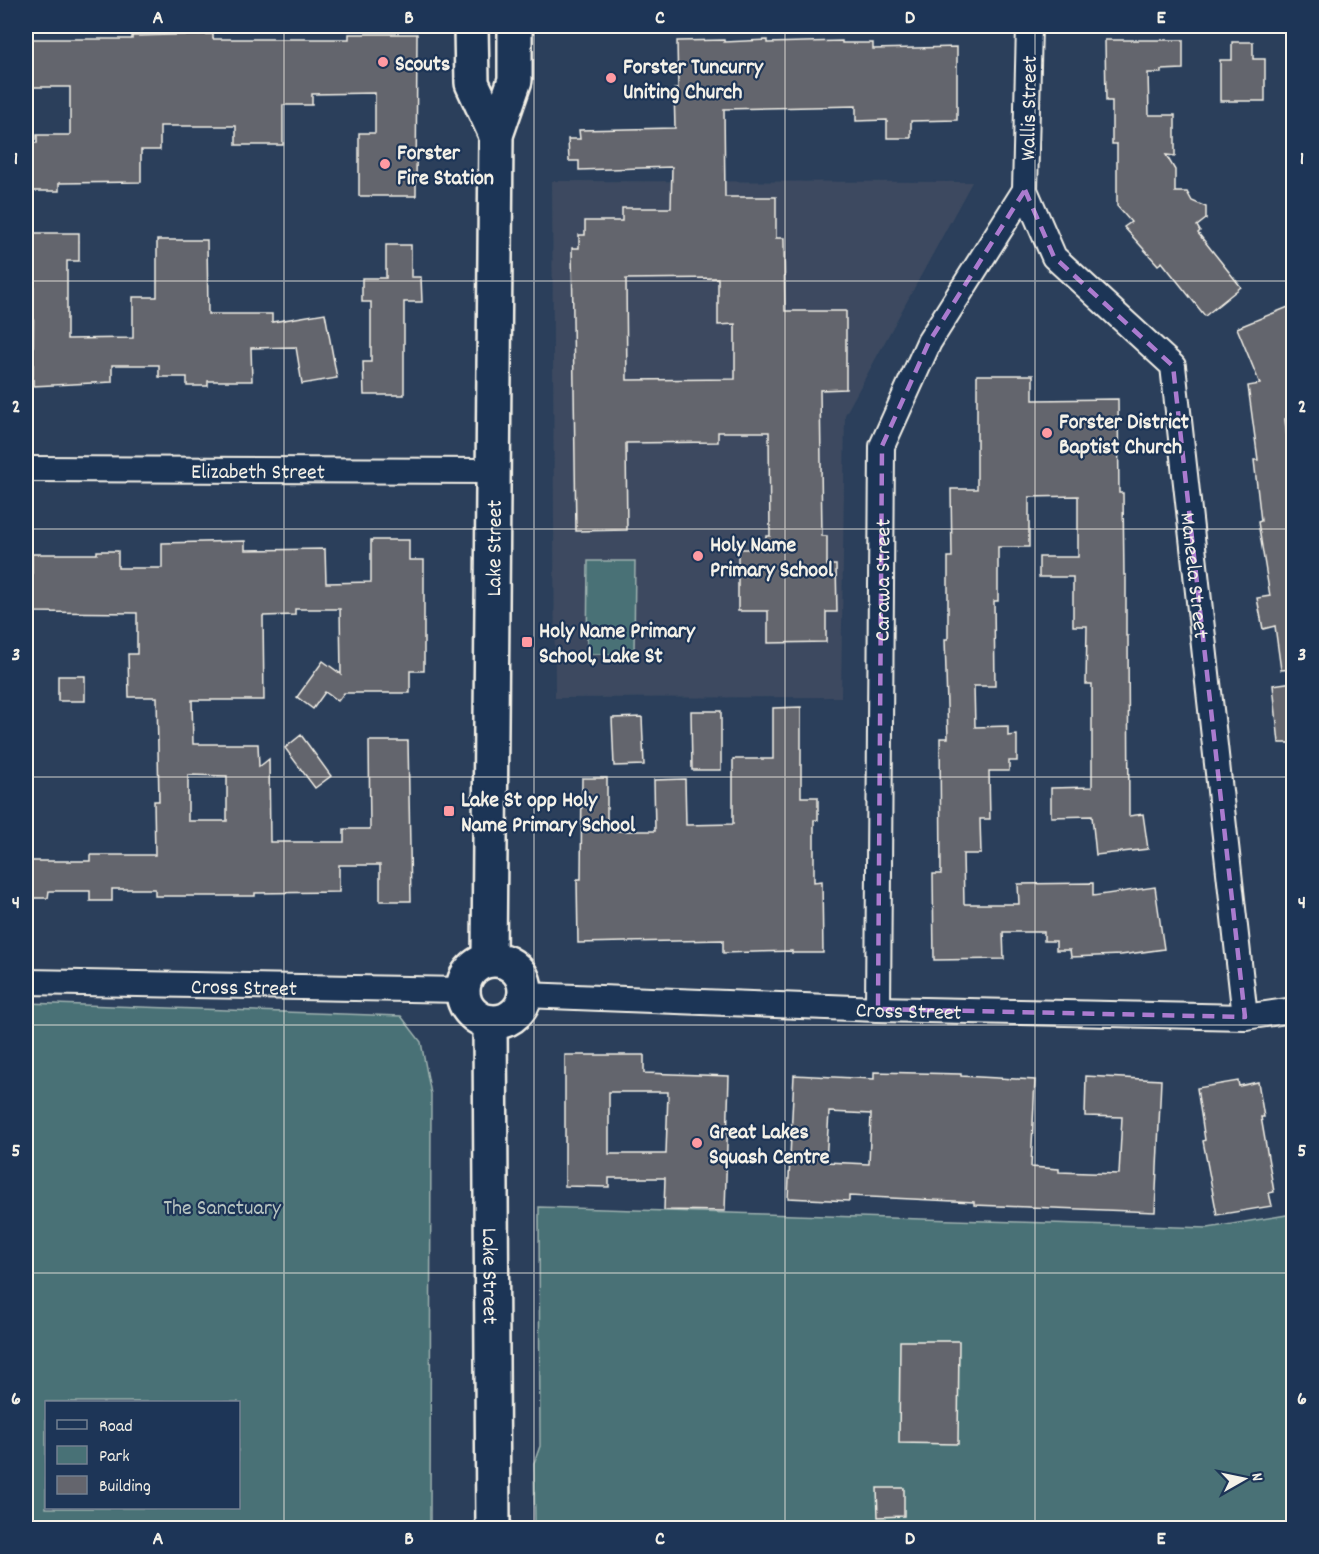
<svg xmlns="http://www.w3.org/2000/svg" width="1319" height="1554" font-family="Dekko,sans-serif">
  <style>
    .built { fill: #3c4a60 }
    .green { fill: #487176; stroke: #9eb1af; stroke-width: 1.5; fill-rule: evenodd }
    .building { fill: #64656d; stroke: #f4f1e8; stroke-width: 1.5; fill-rule: evenodd }
    .lines { fill: none; stroke-linecap: round; stroke-linejoin: round }
    .street-casing { stroke: #f4f1e8; stroke-width: 28 }
    .secondary-casing { stroke: #f4f1e8; stroke-width: 38 }
    .street { stroke: #1d3557; stroke-width: 24 }
    .secondary { stroke: #1d3557; stroke-width: 33 }
    .marked { fill: none; stroke: #ab7bcf; stroke-width: 4.5; stroke-dasharray: 12 8; stroke-linejoin: round }
    .grid { fill: none; stroke: #f4f1e8; stroke-width: 1.5; stroke-opacity: 0.55 }
    .poi-dot { fill: #ff9aa2; stroke: #1d3557; stroke-width: 2 }
    .labels { text-anchor: middle; stroke-width: 4.5; stroke-linejoin: round; paint-order: stroke }
    .poi-label { font-size: 22px; font-weight: bold; fill: #f4f1e8; stroke: #1d3557; text-anchor: start }
    .street-label { font-size: 22px; fill: #f4f1e8; stroke: #1d3557 }
    .park-label { font-size: 22px; fill: #b8c4c0; stroke: #1d3557 }
    .neatline { fill: none; stroke: #f4f1e8; stroke-width: 2 }
    .grid-label { font-size: 20px; text-anchor: middle; font-weight: bold; fill: #f4f1e8 }
  </style>
  <rect width="100%" height="100%" fill="#2b3f5b"/>
  <filter id="ink" filterUnits="userSpaceOnUse"><feTurbulence type="fractalNoise" baseFrequency=".0167" numOctaves="2"/><feDisplacementMap in="SourceGraphic" scale="12" xChannelSelector="R" yChannelSelector="G"/><feConvolveMatrix kernelMatrix="1 2 1 2 8 2 1 2 1" color-interpolation-filters="sRGB"/></filter>
  <g filter="url(#ink)">
    <path class="built" d="M552,181l420,1 -127,233 -4,282 -286,1z"/>
    <path class="green" d="M588,561h47l-1,93h-47z
      M26,1003l375,13 20,26 10,52 -1,434h-404zM46,1402h192v106h-192z
      M539,1207l669,21 85,-14v314h-758l-1,-65 6,-17z"/>
    <path class="building" d="M213,34v5h136v-5h68l-1,162h-57v-63h16v-40l-63,1v11h-29v40h-47v-19h-76v24h-19v32l-82,1v8h-33v-48h11v-8h33v-48h-44v-48h106v-3z
      M724,40v2l43,-2v3l75,-2v2h31v6l84,-2v73l-46,1v17h-24v-18l-31,1v-15l-132,3 1,88h51v41h8l1,73h61v78l-26,1 2,146h5v29h9l1,47h-11v30l-58,1v-32h-30v-62h27l1,-13h4l-1,-104h-51v10l-92,1 1,87 -51,1 -4,-283h7v-13h6v-14h37v-13h49l1,-41 -93,3v-9h-10l-1,-22h12l-1,-9 96,-2 -1,-39h4l-1,-48zM718,278v47l17,-1v55l-108,1 -1,-101z
      M1105,40h78v29l-22,1v3h-13l1,42h26v41l-9,-1 9,15v22h12l5,9 14,6v12l-9,7 3,5 -2,2 43,54 -36,29 -43,-54 -4,3 -34,-38 7,-5 -14,-16v-62h-5v-43h-6z
      M1232,42h21v17h12v42h-45v-41h12z
      M34,233h45v28h-12v78l66,-1v-41h24v-57h50l1,74h64v8l53,-9 12,65 -35,6 -6,-37 -45,1 1,33h-44v5h-21v-9h-28v-12h-47v17l-79,4z
      M386,245h25v32h10l1,25h-18v93h-40l-1,-33h8v-60h-9v-24h24z
      M1293,305v113l-8,1 8,77v173l-12,1 -6,-44 -12,3 -6,-31 13,-2 -12,-74 3,-1 -7,-61h4l-10,-74 12,-2 -23,-56z
      M977,375h56v25l85,-1 1,94h4l1,82h2v61h2l1,180 14,-2 5,35 -52,6 -4,-39 -41,1v-29l41,-1v-103h-6l1,-58h-14v-49h-34v-20h39v-61l-49,1v50h-31v54h-4l1,85h-21l1,41 33,-1v10l9,-1v26h-8v10h-20l1,48h-10l1,35h-18l1,50h55l-1,-20 75,-1v13l62,-9 9,62 -43,6 -50,2 -1,-7h-14v-9h-12v-9h-41l1,27 -70,1 -1,-86h8l-1,-136h8l-3,-99h3v-82h4l-1,-68h26z
      M371,540h38v20h15v111h-14v22h-66l-6,8 -13,-9 -12,17 -16,-12 26,-36 18,13 -1,-65h-45v6l-32,1 1,84h-72l1,44h65l1,23 10,-8 1,83h74v-13h26l-1,-88h39l3,160h-31v-36h-41v27l-84,1v3h-100v-7h-43v12h-22v-10h-41l-1,7h-22v-37h64v-6h65l-1,-54h5l-2,-104h-28l-1,-43h9v-41l-105,-1v-58h65v-3h21v17h44v-25l83,-2v9l80,-1 1,34 45,-1zM188,775l39,1v45h-39z
      M58,676h27v25h-27z
      M1293,682v61h-14l-6,-58z
      M801,707v90h17v23h-4v62l8,-1 1,72h-31v-2l-69,2v-13l-145,3 -1,-64h4l1,-101h25v53h48l-1,-51 31,-1 1,46 47,-1v-65h40v-51z
      M691,711h30v59h-29z
      M642,717l2,48 -30,1 -2,-48z
      M301,735l30,41 -16,12 -30,-40z
      M565,1055h79v18l85,3 -4,135 -61,-1 1,-32h-56v9l-44,-1zM609,1092h59l-2,62h-57z
      M874,1072l87,2v2l74,4 -4,87 28,2v3l60,2 3,-57 -37,-1 1,-40 75,4 -6,132 -181,-7v-3l-125,-6v5l-61,-3 6,-123 80,4zM829,1112l42,2 -2,50 -43,-2z
      M1238,1081l1,5 19,-4 6,35h-3l13,75 -5,1 3,13 -55,9 -14,-74 2,-1 -8,-52z
      M900,1341h59l-1,103 -59,-1z
      M877,1488h27v28l-26,1z"/>
    <g class="lines">
      <g class="street-casing">
        <g id="street">
          <path id="s1" d="M1029,26l-4,164 29,67 119,109 72,651"/>
          <path id="s2" d="M26,469l467,2"/>
          <path id="s3" d="M26,982l436,8"/>
          <path id="s4" d="M525,995l353,14 367,8 49,-7"/>
          <path id="s5" d="M878,1009l4,-563 47,-104 96,-152"/>
        </g>
      </g>
      <g class="secondary-casing">
        <g id="secondary">
          <path d="M471,26l1,57 24,52"/>
          <circle cx="494" cy="991" r="31"/>
          <path id="s6" d="M489,960l7,-825 19,-55v-54"/>
          <path id="s7" d="M490,1022l3,506"/>
        </g>
      </g>
      <use href="#street" class="street"/>
      <use href="#secondary" class="secondary"/>
    </g>
  </g>
  <path class="marked" d="M1025,190l29,67 119,109 72,651 -367,-8 4,-563 47,-104z"/>
  <path class="grid" d="M284,26v1502M534,26v1502M785,26v1502M1035,26v1502M26,281h1268M26,529h1268M26,777h1268M26,1025h1268M26,1273h1268"/>
  <g class="poi-dot">
    <circle cx="383" cy="62" r="6"/>
    <circle cx="611" cy="78" r="6"/>
    <circle cx="385" cy="164" r="6"/>
    <circle cx="1047" cy="433" r="6"/>
    <circle cx="698" cy="556" r="6"/>
    <rect x="521" y="636" width="12" height="12" rx="3"/>
    <rect x="443" y="805" width="12" height="12" rx="3"/>
    <circle cx="697" cy="1143" r="6"/>
  </g>
  <g class="labels">
    <g class="poi-label">
      <text x="395" y="70">Scouts</text>
      <text x="623" y="73">Forster Tuncurry<tspan x="623" dy="25">Uniting Church</tspan></text>
      <text x="397" y="159">Forster<tspan x="397" dy="25">Fire Station</tspan></text>
      <text x="1059" y="428">Forster District<tspan x="1059" dy="25">Baptist Church</tspan></text>
      <text x="710" y="551">Holy Name<tspan x="710" dy="25">Primary School</tspan></text>
      <text x="539" y="637">Holy Name Primary<tspan x="539" dy="25">School, Lake St</tspan></text>
      <text x="461" y="806">Lake St opp Holy<tspan x="461" dy="25">Name Primary School</tspan></text>
      <text x="709" y="1138">Great Lakes<tspan x="709" dy="25">Squash Centre</tspan></text>
    </g>
    <g class="street-label">
      <text transform="translate(1027 108) rotate(-89)" y="8">Wallis Street</text>
      <text dy="8" stroke="none"><textPath href="#s2" startOffset="232">Elizabeth Street</textPath></text>
      <text dy="8" stroke="none"><textPath href="#s6" startOffset="412">Lake Street</textPath></text>
      <text dy="8" stroke="none"><textPath href="#s1" startOffset="609">Maneela Street</textPath></text>
      <text dy="8" stroke="none"><textPath href="#s5" startOffset="429">Carawa Street</textPath></text>
      <text dy="8" stroke="none"><textPath href="#s3" startOffset="218">Cross Street</textPath></text>
      <text dy="8" stroke="none"><textPath href="#s4" startOffset="384">Cross Street</textPath></text>
      <text dy="8" stroke="none"><textPath href="#s7" startOffset="254">Lake Street</textPath></text>
    </g>
    <g class="park-label">
      <text x="222" y="1214">The Sanctuary</text>
    </g>
  </g>
  <rect width="1319" height="1554" fill="none" stroke="#1d3557" stroke-width="66"/>
  <rect x="45" y="1401" width="195" height="108" fill="#1d3557" stroke="#738091" stroke-width="1.5"/>
  <rect x="57" y="1420" width="30" height="9" fill="#1d3557" stroke="#738091" stroke-width="1.5"/>
  <text x="99" y="1431" font-size="18" fill="#f4f1e8">Road</text>
  <rect x="57" y="1446" width="30" height="18" fill="#487176" stroke="#738091" stroke-width="1.5"/>
  <text x="99" y="1461" font-size="18" fill="#f4f1e8">Park</text>
  <rect x="57" y="1476" width="30" height="18" fill="#64656d" stroke="#738091" stroke-width="1.5"/>
  <text x="99" y="1491" font-size="18" fill="#f4f1e8">Building</text>
  <g transform="translate(1244 1479) rotate(81)" stroke="#1d3557" stroke-width="4.5" paint-order="stroke">
  <path d="M0-4.5L10 22L0 15L-10 22Z" fill="#f4f1e8"/>
  <text y="-9" font-size="16" font-weight="bold" text-anchor="middle" fill="#f4f1e8">N</text>
  </g>
  <rect x="33" y="33" width="1253" height="1488" class="neatline"/>
  <g class="grid-label">
    <text x="158" y="23">A</text>
    <text x="409" y="23">B</text>
    <text x="660" y="23">C</text>
    <text x="910" y="23">D</text>
    <text x="1161" y="23">E</text>
    <text x="16" y="164">1</text>
    <text x="1302" y="164">1</text>
    <text x="16" y="412">2</text>
    <text x="1302" y="412">2</text>
    <text x="16" y="660">3</text>
    <text x="1302" y="660">3</text>
    <text x="16" y="908">4</text>
    <text x="1302" y="908">4</text>
    <text x="16" y="1156">5</text>
    <text x="1302" y="1156">5</text>
    <text x="16" y="1404">6</text>
    <text x="1302" y="1404">6</text>
    <text x="158" y="1544">A</text>
    <text x="409" y="1544">B</text>
    <text x="660" y="1544">C</text>
    <text x="910" y="1544">D</text>
    <text x="1161" y="1544">E</text>
  </g>
</svg>
